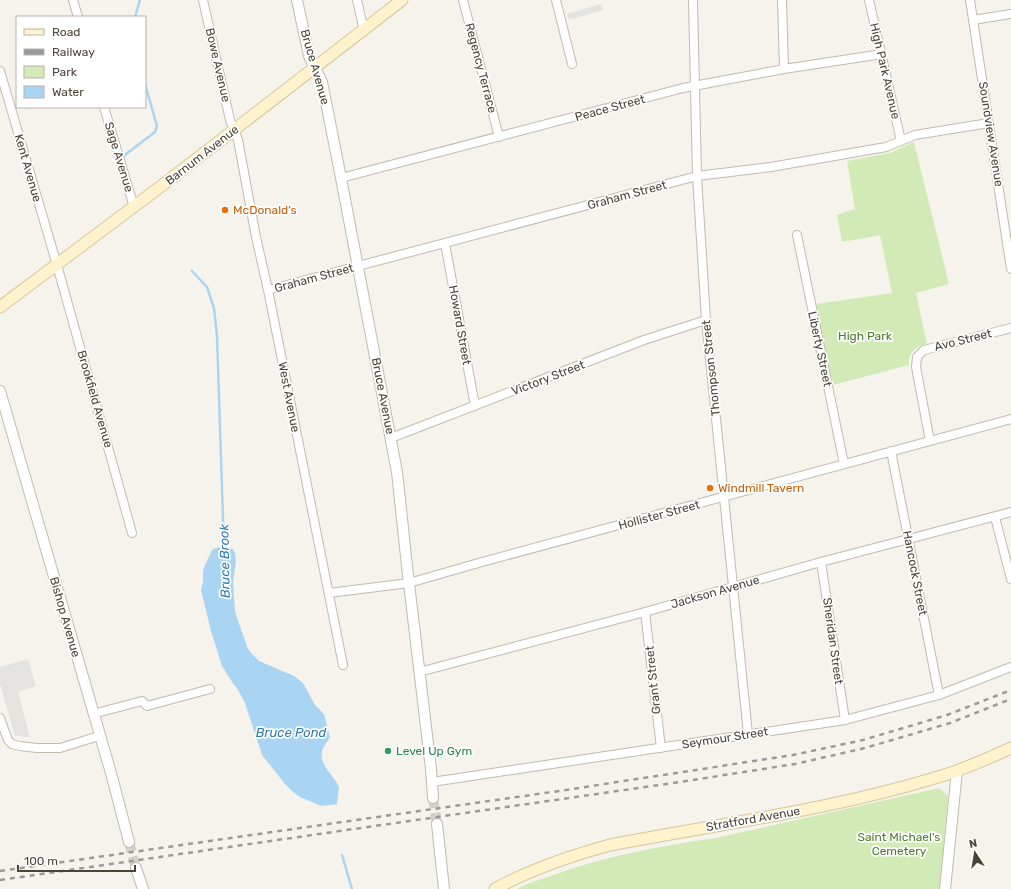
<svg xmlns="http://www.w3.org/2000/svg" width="1011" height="889" font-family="Rubik,sans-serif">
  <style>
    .green { fill: #d2eab5 }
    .parking { fill: #e5e3e0 }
    .water { fill: #a9d4f2 }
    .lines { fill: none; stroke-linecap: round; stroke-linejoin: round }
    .stream { stroke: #a9d4f2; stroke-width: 2.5 }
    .tertiary-tunnel { stroke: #d4d0c8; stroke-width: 10; stroke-dasharray: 10 5; stroke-linecap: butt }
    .minor-casing { stroke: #c2bbae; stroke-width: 10 }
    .tertiary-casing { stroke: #c2bbae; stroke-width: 12 }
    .secondary-casing { stroke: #d6c79b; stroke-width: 13 }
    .minor { stroke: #fff; stroke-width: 8 }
    .tertiary { stroke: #fff; stroke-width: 10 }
    .secondary { stroke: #fff3cd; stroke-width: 11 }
    .rail { stroke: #9a9a9a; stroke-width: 2.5; stroke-dasharray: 5 5; stroke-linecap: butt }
    .food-dot { fill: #e8710a; stroke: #fff; stroke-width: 1.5 }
    .leisure-dot { fill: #2e9e5b; stroke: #fff; stroke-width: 1.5 }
    .labels { text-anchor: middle; stroke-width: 3.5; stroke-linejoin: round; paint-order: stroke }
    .street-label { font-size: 12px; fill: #4b4439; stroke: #fff }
    .food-label { font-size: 12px; fill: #c56008; stroke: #fff; text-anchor: start }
    .park-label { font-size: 12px; fill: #4a7f2a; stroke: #fff }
    .leisure-label { font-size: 12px; fill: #27864d; stroke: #fff; text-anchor: start }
    .water-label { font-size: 13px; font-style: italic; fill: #2e7ab2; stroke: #fff }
  </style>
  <rect width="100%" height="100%" fill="#f6f3ec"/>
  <path class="green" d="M914,142l35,142 -33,9 11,51c-11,2 -20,9 -18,21l-76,20 -17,-81 76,-11 -12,-58 -38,7 -5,-27 18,-6 -8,-48 43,-8z
    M939,788l9,8 -8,93h-423c10,-6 23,-9 34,-13 53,-20 110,-30 165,-38z"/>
  <path class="parking" d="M601,4l2,6 -34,10 -2,-6z
    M28,659l8,27 -18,6 12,45 -15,-1 -15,-52v-17z"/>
  <path class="water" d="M225,546l8,3 2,4 1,8 -3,21 2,29 2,7 11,31 5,6 6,6 35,15 9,7 12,22 9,9 6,23c-2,5 -7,9 -8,14 -3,15 12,24 17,36l-2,17 -15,2 -3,-1 -19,-8 -7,-5 -8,-8 -23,-29 -17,-52 -8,-15 -3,-3 -12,-19 -11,-35 -10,-41 2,-8v-12l9,-20 4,-2z"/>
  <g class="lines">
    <path class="stream" d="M135,17l5,-17
      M121,158l34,-26 2,-6 -12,-42
      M192,271l15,16 7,21 3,28 7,213
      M342,855l10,34"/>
    <path class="tertiary-tunnel" d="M433,798l4,26
      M129,842l7,26"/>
    <g class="minor-casing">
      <path id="minor" d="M73,0l5,17
        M203,0l27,120 8,20 18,97 12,53 75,375
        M357,0l7,31
        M463,0l36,137
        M556,0l16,64
        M693,0l4,176 9,144 42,414
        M782,0l2,69
        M869,0l32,141
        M970,0l41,269
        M973,20l38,-6
        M0,71l57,194 75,268
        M104,107l30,100
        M341,178l342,-90 101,-19 98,-15
        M797,235l47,229
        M445,243l30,163
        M268,290l429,-114 74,-9 115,-20 29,-12 74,-12
        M391,438l253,-98 62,-20
        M930,441l-14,-74 1,-10 7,-7 87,-22
        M891,451l48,244
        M995,517l16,62
        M821,562l24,158
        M329,593l80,-10 73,-21 529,-143
        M645,612l16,136
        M419,672l226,-60 176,-50 190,-50
        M93,714l49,-13 5,5 63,-17
        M0,718l8,22 4,4 8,2 17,2h23l39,-12
        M432,782l413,-62 94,-25 72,-28"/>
    </g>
    <g class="tertiary-casing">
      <path id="tertiary" d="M297,0l12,56 13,26 19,96 56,294 11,103 23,194 2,29
        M0,391l111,382 18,69
        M437,824l7,65
        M136,868l7,21
        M945,889l12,-118"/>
    </g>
    <g class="secondary-casing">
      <path id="secondary" d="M0,307l164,-123 238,-184
        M495,889c36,-20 75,-33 115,-44 109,-21 221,-35 328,-68 25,-7 49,-18 73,-29"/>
    </g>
    <use href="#minor" class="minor"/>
    <use href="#tertiary" class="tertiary"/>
    <use href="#secondary" class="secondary"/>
    <path class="rail" d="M0,871l559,-80 234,-36 70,-15 84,-25 64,-25
      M0,880l680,-98 115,-18 70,-16 85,-25 61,-24"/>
  </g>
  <g class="food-dot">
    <circle cx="225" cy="210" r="4"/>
    <circle cx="710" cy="488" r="4"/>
  </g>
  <circle class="leisure-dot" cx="388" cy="751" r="4"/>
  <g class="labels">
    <g class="street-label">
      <text transform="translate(218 65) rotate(77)" y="4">Bowe Avenue</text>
      <text transform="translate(315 67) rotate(74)" y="4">Bruce Avenue</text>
      <text transform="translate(481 68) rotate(75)" y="4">Regency Terrace</text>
      <text transform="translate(885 71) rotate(77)" y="4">High Park Avenue</text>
      <text transform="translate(610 108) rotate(-15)" y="4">Peace Street</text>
      <text transform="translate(991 134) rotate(81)" y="4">Soundview Avenue</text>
      <text transform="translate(202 155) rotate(-38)" y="4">Barnum Avenue</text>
      <text transform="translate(119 157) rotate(73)" y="4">Sage Avenue</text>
      <text transform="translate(28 168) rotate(74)" y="4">Kent Avenue</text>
      <text transform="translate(627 195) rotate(-15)" y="4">Graham Street</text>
      <text transform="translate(314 278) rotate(-15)" y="4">Graham Street</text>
      <text transform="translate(460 325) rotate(80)" y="4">Howard Street</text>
      <text transform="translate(963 340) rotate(-14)" y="4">Avo Street</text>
      <text transform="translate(820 349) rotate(78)" y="4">Liberty Street</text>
      <text transform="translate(711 368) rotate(-96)" y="4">Thompson Street</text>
      <text transform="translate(548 378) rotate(-21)" y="4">Victory Street</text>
      <text transform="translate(383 396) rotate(79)" y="4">Bruce Avenue</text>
      <text transform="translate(289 397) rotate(79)" y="4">West Avenue</text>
      <text transform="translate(95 399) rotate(74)" y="4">Brookfield Avenue</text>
      <text transform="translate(659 515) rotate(-15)" y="4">Hollister Street</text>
      <text transform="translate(915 573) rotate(79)" y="4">Hancock Street</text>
      <text transform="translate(715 592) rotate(-16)" y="4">Jackson Avenue</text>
      <text transform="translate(65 617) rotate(74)" y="4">Bishop Avenue</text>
      <text transform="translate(833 641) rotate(82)" y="4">Sheridan Street</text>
      <text transform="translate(653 680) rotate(-96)" y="4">Grant Street</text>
      <text transform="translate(725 738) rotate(-9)" y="4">Seymour Street</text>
      <text transform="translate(753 819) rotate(-10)" y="4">Stratford Avenue</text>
    </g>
    <g class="food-label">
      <text x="233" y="214">McDonald's</text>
      <text x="718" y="492">Windmill Tavern</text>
    </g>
    <g class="park-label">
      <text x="865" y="340">High Park</text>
      <text x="899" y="841">Saint Michael's<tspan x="899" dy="14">Cemetery</tspan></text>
    </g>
    <g class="leisure-label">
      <text x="396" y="755">Level Up Gym</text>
    </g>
    <g class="water-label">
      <text transform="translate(224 561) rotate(-91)" y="5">Bruce Brook</text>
      <text x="291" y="737">Bruce Pond</text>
    </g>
  </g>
  <rect x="16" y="16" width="130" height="92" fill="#ffffff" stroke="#b7b4b0"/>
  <rect x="24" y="29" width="20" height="6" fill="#fff3cd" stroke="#b7b4b0"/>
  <text x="52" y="36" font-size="12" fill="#4b4439">Road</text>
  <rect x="24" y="49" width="20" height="6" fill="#9a9a9a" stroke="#b7b4b0"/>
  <text x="52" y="56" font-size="12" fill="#4b4439">Railway</text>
  <rect x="24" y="66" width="20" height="12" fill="#d2eab5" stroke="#b7b4b0"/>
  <text x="52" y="76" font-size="12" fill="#4b4439">Park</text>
  <rect x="24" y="86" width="20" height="12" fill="#a9d4f2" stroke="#b7b4b0"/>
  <text x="52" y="96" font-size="12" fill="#4b4439">Water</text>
  <g transform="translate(975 853) rotate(348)" stroke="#ffffff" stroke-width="3" paint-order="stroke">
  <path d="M0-3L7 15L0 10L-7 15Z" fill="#4b4439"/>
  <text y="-6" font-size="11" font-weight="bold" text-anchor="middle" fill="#4b4439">N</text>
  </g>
  <path d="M18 865v6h117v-6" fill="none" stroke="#4b4439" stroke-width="2"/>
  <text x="24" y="865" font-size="12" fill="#4b4439" stroke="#ffffff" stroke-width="3" paint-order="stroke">100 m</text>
</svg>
